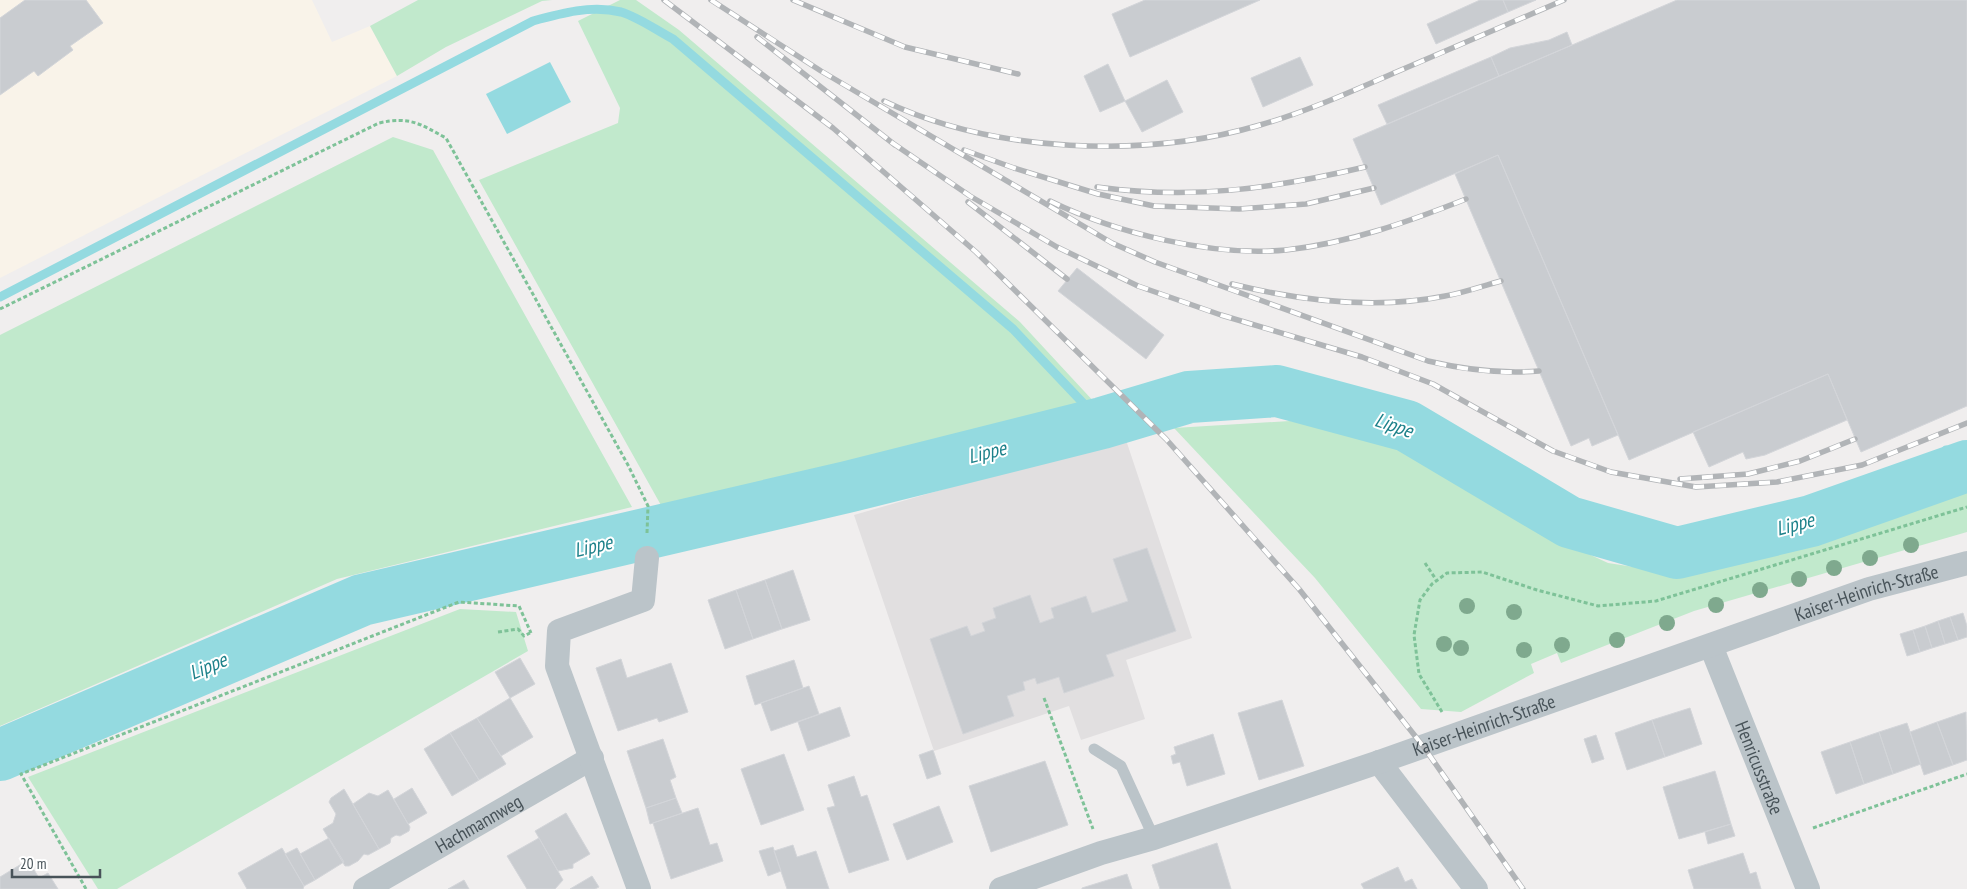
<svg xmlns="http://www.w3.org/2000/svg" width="1967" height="889" font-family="'PT Sans Narrow',sans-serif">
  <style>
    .commercial { fill: #f9f3e9 }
    .education { fill: #e1dfe0 }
    .green { fill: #c1e9cc }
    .water { fill: #94dae0 }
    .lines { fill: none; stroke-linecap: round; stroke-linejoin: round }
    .stream { stroke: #94dae0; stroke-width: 9 }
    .river { stroke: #94dae0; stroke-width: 52 }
    .building { fill: #c9ccd0; stroke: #d3d5d9 }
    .path { stroke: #7ec298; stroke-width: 3; stroke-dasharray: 4 2.5; stroke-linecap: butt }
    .lane { stroke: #bbc4c9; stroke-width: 11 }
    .street { stroke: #bbc4c9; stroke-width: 24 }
    .rail-casing { stroke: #b1b4b7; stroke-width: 5.5 }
    .rail { stroke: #fff; stroke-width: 4; stroke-dasharray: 11; stroke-linecap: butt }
    .tree { fill: #7fa98e }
    .labels { text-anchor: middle; stroke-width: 4; stroke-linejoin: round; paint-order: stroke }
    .street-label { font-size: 19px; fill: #485359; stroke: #fff }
    .water-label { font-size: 20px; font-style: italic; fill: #1d818a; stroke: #fff }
  </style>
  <rect width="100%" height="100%" fill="#f0eeee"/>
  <path class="commercial" d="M0,0h312l20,42 38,-16 27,50 -397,202z"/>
  <path class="education" d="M1125,437l67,201 -66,22 19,59 -64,21 -12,-34 -135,45 -80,-236z"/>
  <path class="green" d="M418,0h134l-10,1 -96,46 -49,29 -27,-50z
    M620,0h16l43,30 341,292 76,82 -39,14 -395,89 -183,-327 139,-57 2,-15 -42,-87z
    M393,137l40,13 199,357 -295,72 -337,147v-391z
    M1290,421l84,10 61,31 52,32 52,37 69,32 52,8 74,-6 82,-24 151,-53v44l-273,79 -133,52 -4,-10 -26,11 3,9 -73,39 -40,-3 -106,-131 -141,-150z
    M460,609l56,3 12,39 -411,238h-19l-70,-112z"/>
  <path class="water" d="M550,62l21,40 -64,32 -21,-40z"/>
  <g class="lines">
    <path class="stream" d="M0,297l533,-276c29,-8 58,-16 88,-9 17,5 35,18 52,27l340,290 89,94
      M1946,450l17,17"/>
    <path class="river" d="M0,755l362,-155 485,-113 255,-64 87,-26 88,-6 130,35 162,96 108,31 134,-32 156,-55"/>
  </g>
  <path class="building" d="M25,0h61l17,23 -33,23 3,4 -35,26 -4,-5 -34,24v-77z
    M1145,0h115l-130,57 -18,-43z
    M1480,0h23l5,12 -72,32 -9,-20z
    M1503,0h33l-28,12z
    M1677,0h290v406l-106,46 -33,-78 -199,86 -131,-305 -117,50 -28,-66z
    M1567,32l5,13 -73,31 -8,-19 19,-9 39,-8z
    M1300,57l13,28 -50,22 -12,-29z
    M1491,57l8,19 -112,48 -9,-19z
    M1108,64l17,37 -25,11 -16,-36z
    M1167,80l16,32 -41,20 -17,-31z
    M1498,155l120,280 -26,11 -3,-8 -18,8 -116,-272z
    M1077,268l87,67 -18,24 -88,-68z
    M1828,374l19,46 -82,35 -19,4 -3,-7 -34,15 -16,-35z
    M1147,548l29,83 -70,24 8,21 -50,17 -5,-16 -22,7 -2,-6 -12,4 2,8 -18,6 7,20 -51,18 -33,-95 37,-13 4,10 14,-5 -3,-8 14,-5 -3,-10 37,-13 10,28 14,-5 -3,-10 35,-12 6,17 36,-12 -15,-42z
    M793,570l17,50 -28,9 -17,-49z
    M765,580l17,49 -29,10 -17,-49z
    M736,590l17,49 -28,10 -17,-49z
    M1963,613l4,13v11l-9,3 -8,-23z
    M1950,617l8,23 -13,4 -7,-23z
    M1938,621l7,23 -13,4 -7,-22z
    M1925,626l7,22 -12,4 -7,-22z
    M1913,630l7,22 -13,4 -7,-22z
    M520,658l15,26 -25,14 -15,-26z
    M621,659l6,19 44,-15 17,49 -29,10 -2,-4 -39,13 -22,-63z
    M794,660l9,28 -48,17 -9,-29z
    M809,686l10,28 -48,17 -10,-28z
    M510,698l23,39 -32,19 -24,-38z
    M1282,700l22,66 -45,14 -21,-67z
    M840,707l10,29 -42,15 -10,-29z
    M1690,708l12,36 -37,13 -13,-37z
    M1966,712l1,48 -14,5 -16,-43z
    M477,718l29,46 -27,16 -29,-47z
    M1652,720l13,37 -38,13 -12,-37z
    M1937,722l16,43 -29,10 -14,-43z
    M1907,723l14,41 -28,10 -14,-42z
    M1879,732l14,42 -29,10 -14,-42z
    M450,733l29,47 -27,16 -28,-47z
    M1213,734l12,40 -38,12 -7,-24 -7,2 -2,-8 5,-2 -2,-7z
    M1596,735l8,24 -12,4 -8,-24z
    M663,739l13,38 -6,3 6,18 -30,10 -19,-57z
    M1850,742l14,42 -28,10 -15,-42z
    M933,750l8,24 -14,5 -8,-24z
    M784,754l20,56 -43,15 -20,-56z
    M1045,761l23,64 -77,27 -22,-66z
    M1715,771l16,53 -52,15 -16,-52z
    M854,776l7,21 6,-2 22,65 -40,13 -22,-65 8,-2 -7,-21z
    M412,788l15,25 -19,11 -14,-25z
    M344,789l35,60 -11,6 -4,-1 -6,7 -9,5h-4l-22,-37 10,-6 3,-9 -7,-12 2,-4z
    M388,790l22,37 -1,4 -9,5 -4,-1 -5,3 -1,5 -11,6 -26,-45 16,-11 9,3z
    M676,798l6,15 -32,11 -4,-16z
    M939,806l14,36 -46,18 -14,-36z
    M698,808l12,37 7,-2 6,18 -52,18 -18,-56z
    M566,813l24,41 -17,10v4l-15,3 -23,-40z
    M1731,824l4,12 -27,8 -3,-12z
    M329,838l15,24 -29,18 -15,-26z
    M539,838l24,42 -8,9h-28l-20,-33z
    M1217,843l14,46h-71l-8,-24z
    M793,845l4,12 19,-6 13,38h-42l-13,-38z
    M773,847l8,24 -13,5 -9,-25z
    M282,848l22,38 -1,3h-56l-9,-16z
    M297,848l18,32 -11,6 -19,-32z
    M1743,853l7,21 6,-2 5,17h-67l-6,-19z
    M28,860l11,18 9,-5 10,16h-58v-12z
    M1398,867l7,15 7,-3 5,10h-53l-3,-5z
    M1127,874l5,15h-50v-1z
    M592,876l7,11 -4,2h-25z
    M464,880l5,9h-21z"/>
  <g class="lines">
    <path class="path" d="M0,309l379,-186c31,-7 41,1 67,15l182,327 20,41 -1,27
      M1425,563l12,18
      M498,632l20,-3 6,7 6,-3
      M1044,698l49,131
      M1442,712l-23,-38 -5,-39 6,-35 12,-16 15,-11 35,-1 55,18 61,16 58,-5 311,-94
      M1813,828l154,-54
      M86,889l-65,-115 438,-172 60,4 12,27"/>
    <path class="lane" d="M1094,749l27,17 33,72"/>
    <g class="street">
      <path id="s1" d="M1711,646l97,243"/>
      <path d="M1379,762l97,127"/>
      <path id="s2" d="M365,889l227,-131"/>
      <path d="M639,889l-82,-223 2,-35 84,-31 4,-42"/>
      <path id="s3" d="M1001,889l100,-36 53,-15 225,-76 490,-173 98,-26"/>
    </g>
    <g class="rail-casing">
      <path id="rail" d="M664,0l169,128 143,124 190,187 133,150 124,157 100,143
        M711,0l110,71 291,172 43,19 273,99c38,9 73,13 111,10
        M793,0l112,47 113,27
        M757,37l138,108
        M884,101c109,52 261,58 376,24 46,-13 90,-33 134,-52 57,-24 113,-49 170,-73
        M891,142l79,54 87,51 81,39 83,29 141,42 71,27 120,67 58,21 85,15 81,-5 85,-17 105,-42
        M964,150l50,18 84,26 56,12 85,3 67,-5 68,-16
        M1097,187c95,13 174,2 268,-20
        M1050,201c66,32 162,56 236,49 63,-7 122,-28 180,-51
        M968,202l99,77
        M1232,284c69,17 143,26 213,12 19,-3 37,-10 56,-15
        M1680,479l68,-5 52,-13 55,-22"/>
    </g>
    <use href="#rail" class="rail"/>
  </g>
  <g class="tree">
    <circle cx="1911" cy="545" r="8"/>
    <circle cx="1870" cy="558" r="8"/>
    <circle cx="1834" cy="568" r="8"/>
    <circle cx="1799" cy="579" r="8"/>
    <circle cx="1760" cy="590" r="8"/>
    <circle cx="1716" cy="605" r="8"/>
    <circle cx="1467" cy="606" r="8"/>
    <circle cx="1514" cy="612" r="8"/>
    <circle cx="1667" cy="623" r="8"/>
    <circle cx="1617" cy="640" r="8"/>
    <circle cx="1444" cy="644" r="8"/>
    <circle cx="1562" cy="645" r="8"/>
    <circle cx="1461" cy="648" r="8"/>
    <circle cx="1524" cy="650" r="8"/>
  </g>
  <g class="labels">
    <g class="street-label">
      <text dy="7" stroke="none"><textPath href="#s3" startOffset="915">Kaiser-Heinrich-Straße</textPath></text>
      <text dy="7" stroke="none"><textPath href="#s3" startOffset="510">Kaiser-Heinrich-Straße</textPath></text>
      <text dy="7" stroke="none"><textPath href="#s1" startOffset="131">Henricusstraße</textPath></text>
      <text dy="7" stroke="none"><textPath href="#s2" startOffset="131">Hachmannweg</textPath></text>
    </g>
    <g class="water-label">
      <text transform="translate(1394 425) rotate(19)" y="7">Lippe</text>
      <text transform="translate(987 452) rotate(-14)" y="7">Lippe</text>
      <text transform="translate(1795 524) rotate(-15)" y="7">Lippe</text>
      <text transform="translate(593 546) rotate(-13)" y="7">Lippe</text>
      <text transform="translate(208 666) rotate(-23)" y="7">Lippe</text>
    </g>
  </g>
  <path d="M12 869v8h88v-8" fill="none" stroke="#485359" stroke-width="2.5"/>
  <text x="20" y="869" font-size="15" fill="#485359" stroke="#ffffff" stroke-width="4" paint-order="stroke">20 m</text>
</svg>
